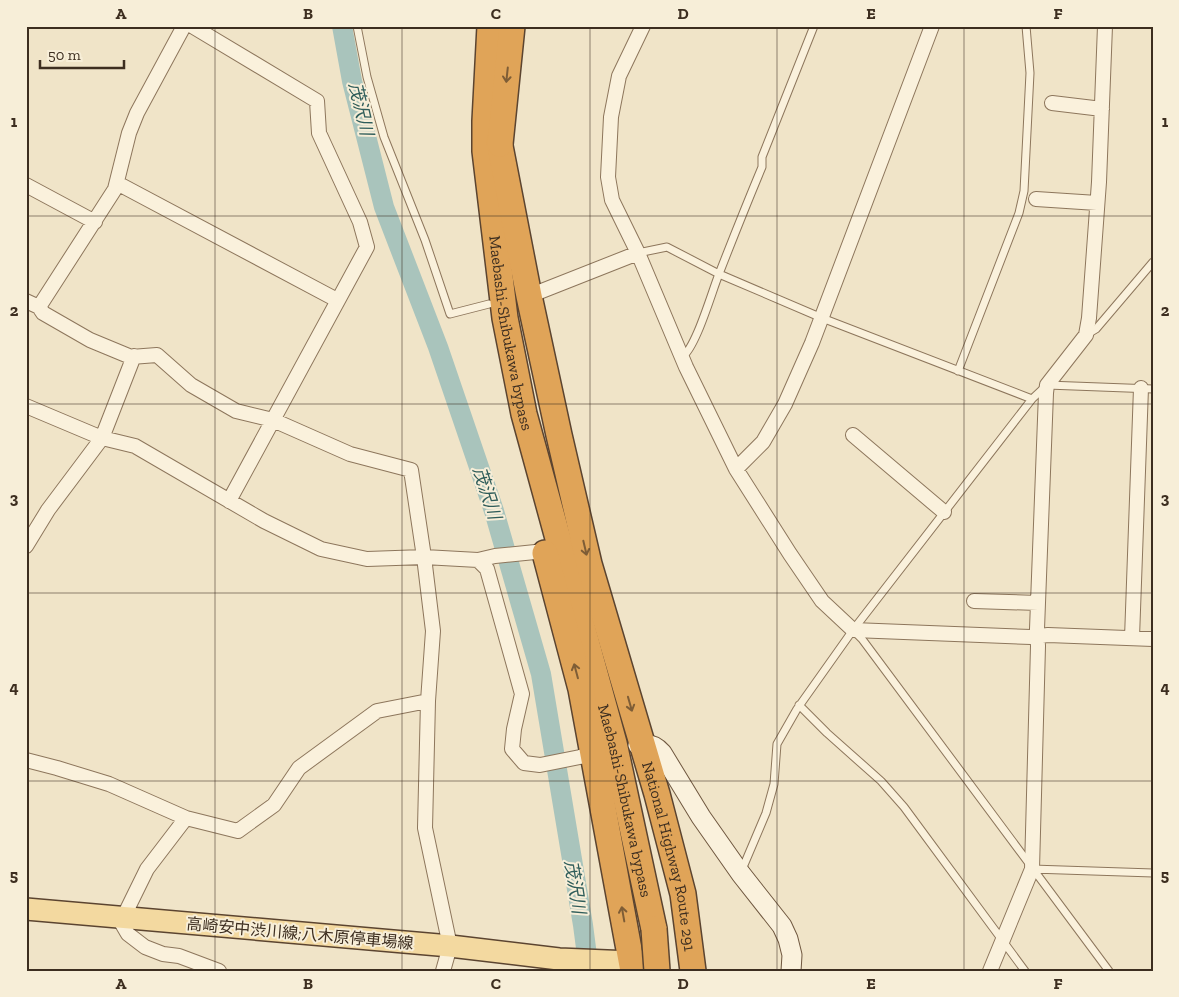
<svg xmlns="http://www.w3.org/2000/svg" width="1179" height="997" font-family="'Zilla Slab','Noto Sans JP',serif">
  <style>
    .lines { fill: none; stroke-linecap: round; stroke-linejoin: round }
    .river { stroke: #a9c4bc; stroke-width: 20 }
    .lane-casing { stroke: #8d765c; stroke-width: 9 }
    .street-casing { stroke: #8d765c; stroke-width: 16 }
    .secondary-casing { stroke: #6f573f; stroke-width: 21 }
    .primary-casing { stroke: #5b4430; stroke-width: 24 }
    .highway-casing { stroke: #5b4430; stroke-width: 28 }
    .lane { stroke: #faf1dc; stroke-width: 7 }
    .street { stroke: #faf1dc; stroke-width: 14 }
    .secondary { stroke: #faf1dc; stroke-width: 19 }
    .primary { stroke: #f3d9a0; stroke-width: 21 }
    .highway { stroke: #e0a458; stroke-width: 25 }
    .highway-bridge-casing { stroke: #5b4430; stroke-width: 28; stroke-linecap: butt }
    .highway-bridge { stroke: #e0a458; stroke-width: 25 }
    .oneway { stroke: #7e5d36 }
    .grid { fill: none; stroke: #3d2e20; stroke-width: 1; stroke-opacity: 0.55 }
    .labels { text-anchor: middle; stroke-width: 4; stroke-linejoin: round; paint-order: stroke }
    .street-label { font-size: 16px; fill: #3d2e20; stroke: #f7eed8 }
    .water-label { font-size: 18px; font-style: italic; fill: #2f5d5a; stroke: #f7eed8 }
    .neatline { fill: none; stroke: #3d2e20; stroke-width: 2 }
    .grid-label { font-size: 16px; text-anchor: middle; font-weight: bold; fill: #3d2e20 }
  </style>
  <rect width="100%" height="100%" fill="#f0e4c8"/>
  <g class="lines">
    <path class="river" d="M342,26l10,55 32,126 54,140 56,164 47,163 42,251 6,46"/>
    <g class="lane-casing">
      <path id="lane" d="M357,26l10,51 17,60 41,103 25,74 39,-10
        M638,253l29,-6 52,27 103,44 210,81
        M1086,335l10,-6 57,-67
        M682,357c14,-9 30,-66 37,-83 14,-36 28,-71 43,-107v-10l52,-131
        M958,371l61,-158 5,-22 6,-118 -4,-47
        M855,632l7,7 247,332
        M799,705l28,28 54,48 23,26 121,164
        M1032,869l121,4
        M741,872l25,-59 8,-29 3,-40 20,-35 56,-79 179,-231 15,-14 106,4"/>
    </g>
    <g class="street-casing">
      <path id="street" d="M192,26l125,75 2,32 41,89 7,25 -138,254
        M643,26l-24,50 -8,41 -3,60 4,23 26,53 48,114 50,102 54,85 32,47 31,29 178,7 17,-2 105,4
        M1052,103l50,6
        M117,183l220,117
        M26,185l69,37
        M1036,199l61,4
        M529,296l109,-43
        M26,301l13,6 4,6 47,27 41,17 26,-2 34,30 45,26 37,9 77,34 61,16 13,87 9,74 -5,70 -3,127 25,118 -7,25
        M39,307l76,-118 14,-56 8,-20 47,-87
        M26,406l76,32 33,8 129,75 57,28 46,10 57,-2 54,3 9,9 35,125 -8,35 -2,20 12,14 16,2 40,-8 13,-4
        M853,435l91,77
        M736,469l27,-27 22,-38 27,-61 120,-317
        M26,546l22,-36 54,-72 32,-82
        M478,560l17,-4 50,-5
        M974,601l64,2
        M1132,638l9,-250
        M26,760l31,8 52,16 77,34 52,13 36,-26 25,-37 78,-57 51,-10
        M186,818l-39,51 -26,53 7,12 17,13 18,7 16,2 40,15
        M990,971l42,-102 6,-223 -1,-17 9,-236 1,-8 39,-50 3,-17 10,-136 6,-156"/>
    </g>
    <g class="secondary-casing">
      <path id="secondary" d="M638,745c10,-2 17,0 24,8l39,64 40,57 41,52 6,13 4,16 -1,16"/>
    </g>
    <g class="primary-casing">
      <path id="primary" d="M26,909l424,37 109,13 72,3"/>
    </g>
    <g class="highway-casing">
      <g id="highway">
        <path id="s1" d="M490,26l-5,95v30l20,167 19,96 90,329 40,186"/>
        <path id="s2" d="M499,141l30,155 30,139 30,129 68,230 26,100 10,77"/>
        <path d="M500,144l12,-118"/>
        <path d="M545,553l36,136 52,282"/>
      </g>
    </g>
    <use href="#lane" class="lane"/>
    <use href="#street" class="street"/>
    <use href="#secondary" class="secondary"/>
    <use href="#primary" class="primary"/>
    <use href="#highway" class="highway"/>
    <g class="highway-bridge-casing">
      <path id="highway-bridge" d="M654,929l3,42"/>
    </g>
    <use href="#highway-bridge" class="highway-bridge"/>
  </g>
  <defs><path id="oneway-shaft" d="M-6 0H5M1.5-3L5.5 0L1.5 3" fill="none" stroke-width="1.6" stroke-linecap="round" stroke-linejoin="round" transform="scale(1.25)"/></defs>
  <g class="oneway">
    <use href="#oneway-shaft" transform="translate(507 75) rotate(96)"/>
    <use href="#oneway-shaft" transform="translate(585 548) rotate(77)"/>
    <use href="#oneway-shaft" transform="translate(576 671) rotate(-105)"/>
    <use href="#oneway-shaft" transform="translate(630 704) rotate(74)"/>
    <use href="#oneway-shaft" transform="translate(623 914) rotate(-100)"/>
  </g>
  <path class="grid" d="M215,26v945M402,26v945M590,26v945M777,26v945M964,26v945M26,216h1127M26,404h1127M26,593h1127M26,781h1127"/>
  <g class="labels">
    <g class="street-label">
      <text dy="6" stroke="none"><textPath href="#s1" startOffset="309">Maebashi-Shibukawa bypass</textPath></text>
      <text dy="6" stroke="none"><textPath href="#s1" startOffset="791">Maebashi-Shibukawa bypass</textPath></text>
      <text dy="6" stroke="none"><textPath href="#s2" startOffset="736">National Highway Route 291</textPath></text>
      <text transform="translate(300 933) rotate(5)" y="6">高崎安中渋川線;八木原停車場線</text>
    </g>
    <g class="water-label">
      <text transform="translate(361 109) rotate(77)" y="6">茂沢川</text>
      <text transform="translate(487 493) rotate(72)" y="6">茂沢川</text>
      <text transform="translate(575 887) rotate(81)" y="6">茂沢川</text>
    </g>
  </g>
  <rect width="1179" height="997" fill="none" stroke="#f7eed8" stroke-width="55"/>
  <path d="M40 60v8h84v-8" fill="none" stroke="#3d2e20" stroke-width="2.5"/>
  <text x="48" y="60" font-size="15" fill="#3d2e20" stroke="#f7eed8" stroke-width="4" paint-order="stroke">50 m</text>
  <rect x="28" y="28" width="1124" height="942" class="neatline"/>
  <g class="grid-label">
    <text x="121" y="19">A</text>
    <text x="308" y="19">B</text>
    <text x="496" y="19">C</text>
    <text x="683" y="19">D</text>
    <text x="871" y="19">E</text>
    <text x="1058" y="19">F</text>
    <text x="14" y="127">1</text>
    <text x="1165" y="127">1</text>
    <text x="14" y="316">2</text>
    <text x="1165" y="316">2</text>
    <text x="14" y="504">3</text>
    <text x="1165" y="504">3</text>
    <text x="14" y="693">4</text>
    <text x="1165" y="693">4</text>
    <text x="14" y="881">5</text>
    <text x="1165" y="881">5</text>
    <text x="121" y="989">A</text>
    <text x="308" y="989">B</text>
    <text x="496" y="989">C</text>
    <text x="683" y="989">D</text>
    <text x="871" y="989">E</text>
    <text x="1058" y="989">F</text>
  </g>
</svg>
